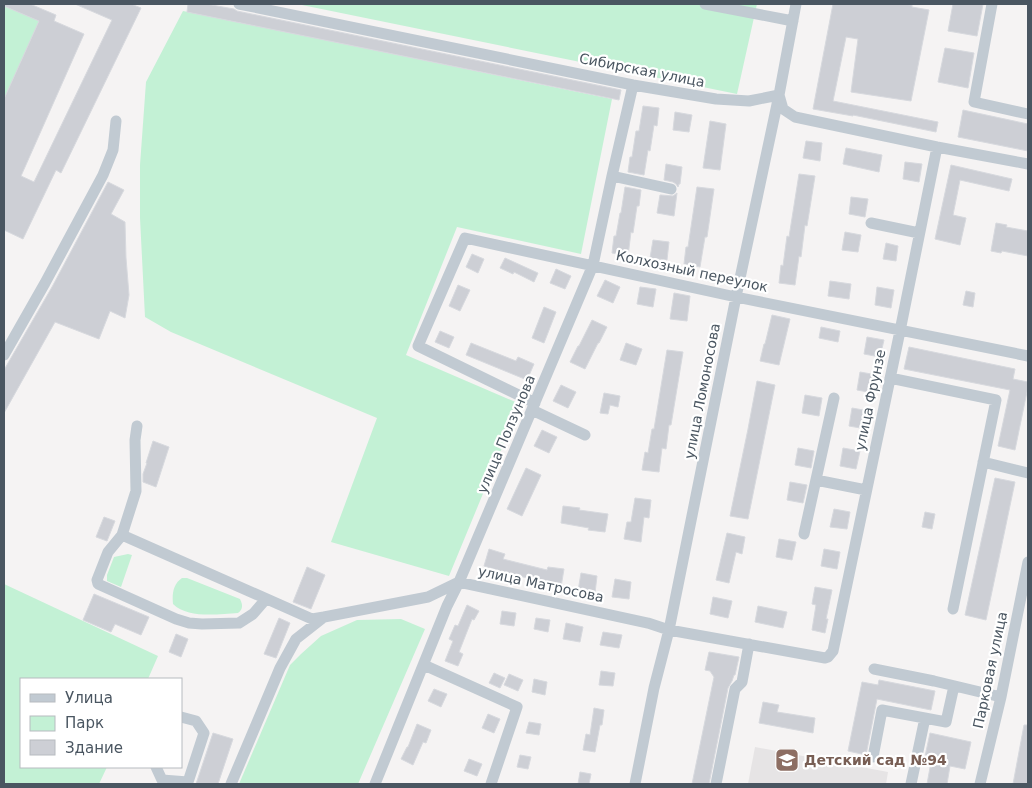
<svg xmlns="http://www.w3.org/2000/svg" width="1032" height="788" font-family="'DejaVu Sans',sans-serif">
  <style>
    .education { fill: #e6e4e5 }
    .green { fill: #c3f1d5 }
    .building { fill: #cdcfd5; stroke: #d7d9de }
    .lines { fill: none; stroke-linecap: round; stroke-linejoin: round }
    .minor { stroke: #c1cad2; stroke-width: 11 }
    .labels { text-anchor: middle; stroke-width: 4.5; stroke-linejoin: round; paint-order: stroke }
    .street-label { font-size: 14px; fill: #4a5661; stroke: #fff }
    .education-label { font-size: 14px; font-weight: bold; fill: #785e54; stroke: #fff; text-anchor: start }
  </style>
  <rect width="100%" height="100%" fill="#f5f3f3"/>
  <path class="education" d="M755,747l133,25 -2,12h-138z"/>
  <path class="green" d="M297,4h460l-20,90z
    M4,6l35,15 -35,78z
    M183,11l429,88 -31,155 -124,-27 -51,128 114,49 -71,172 -118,-34 46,-124 -206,-86 -26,-15 -5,-99v-53l6,-83z
    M128,554l4,1 -11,32 -14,-6v-6l7,-18z
    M182,578h5l53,21c3,6 3,10 -2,14 -19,1 -50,6 -65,-9 -1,-10 0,-20 9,-26z
    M4,584l154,72 -10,23h-127v88h86l-8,17h-95z
    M401,619l24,10 -67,155h-119l51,-119 11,-11 20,-18 36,-16z"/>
  <path class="building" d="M4,4h26l26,11 -2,6 30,13 -63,142 13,6 78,-162 -37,-16h56l10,4 -80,165 -5,-3 -33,69 -19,-9v-131l35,-78 -35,-15z
    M188,4h18l28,5 3,2 384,79 -2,10 -432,-88z
    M833,4h69l10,1v2l17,3 -18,91 -60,-9 7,-53 -12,-2 -13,64 105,21 -2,10 -83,-17v1l-40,-7z
    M953,4h30l-6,32 -29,-5z
    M945,48l29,5 -6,35 -30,-6z
    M643,106l16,2 -2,18 -3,-1 -4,26 -2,-1 -4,25 -16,-3 2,-15h2l4,-26h3z
    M963,110l65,14v27l-70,-14z
    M675,112l17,3 -3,17 -16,-2z
    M710,121l16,3 -6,46 -17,-2z
    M806,141l16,2 -2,18 -17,-3z
    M846,148l36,7 -3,17 -36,-8z
    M905,162l17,2 -3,18 -16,-3z
    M666,164l16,3 -2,17h-1l-1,3 -2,-3 -3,-2 -9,-2z
    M951,165l61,14 -3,12 -49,-11 -7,35 13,3 -6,27 -25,-6z
    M799,174l16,2 -8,50 -2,-1 -4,32 -2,-1 -4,29 -16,-2 2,-18 2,1 4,-30 2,1z
    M108,182l16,8 -13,24 14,8 1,36 3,37 -4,23 -15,-7 -11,28 -44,-17 -51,91v-43l48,-83z
    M625,187l16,3 -2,16h-2l-4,27 -2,-1 -3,24 -16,-3 2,-17h2l4,-23h1z
    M697,187l17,2 -7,48h-2l-5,30 -16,-3 2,-17h2z
    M677,193l-3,23 -17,-3 3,-18h1l12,1z
    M851,197l17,2 -3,18 -16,-3z
    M996,223l11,2 -1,2 22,4v25l-26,-5 -1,2 -10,-2z
    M845,232l16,3 -3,17 -16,-2z
    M653,240l16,2 -2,18 -17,-2z
    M886,243l12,3 -2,15 -13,-2z
    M472,254l12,5 -6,14 -12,-6z
    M505,258l33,15 -4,9 -20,-10 -1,2 -13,-6z
    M556,269l15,7 -6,13 -15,-6z
    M605,280l15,7 -7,16 -16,-7z
    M830,281l21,3 -2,15 -21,-3z
    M458,285l12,5 -10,21 -11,-5z
    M640,287l16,2 -3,18 -16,-3z
    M877,287l17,3 -3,18 -16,-3z
    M966,291l9,2 -2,14 -10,-2z
    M674,293l16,3 -3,25 -17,-2z
    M544,307l12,5 -12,31 -12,-5z
    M772,315l18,4 -11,46 -19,-4 4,-17h1z
    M592,320l15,7 -8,16h-1l-13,26 -15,-7 8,-16h1z
    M821,327l19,4 -2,11 -19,-4z
    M440,331l14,6 -5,11 -14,-6z
    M867,337l17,3 -4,17 -16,-3z
    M471,343l45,18 2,-4 16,7 -7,16 -61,-25z
    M626,343l16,6 -6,16 -16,-5z
    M909,347l106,22 -2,10 15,3v5l-13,63 -17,-4 12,-56 -106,-21z
    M667,350l16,2 -12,73h-2l-3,24 -4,-1 -3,24 -17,-2 3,-18 3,1 4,-24h2z
    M860,372l17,3 -4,18 -16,-3z
    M757,381l18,4 -27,134 -18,-3 18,-87z
    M561,385l15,7 -8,16 -15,-7z
    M604,393l16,3 -2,11 -8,-2 -2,9 -8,-1z
    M805,395l17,3 -3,18 -17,-3z
    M852,408l17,3 -3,18 -17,-3z
    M542,430l15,7 -8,16 -15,-7z
    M153,441l16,6 -13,40 -13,-5v-8l4,-11h-1z
    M798,448l16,3 -3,17 -16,-3z
    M843,448l17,3 -4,18 -16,-3z
    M526,468l15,7 -19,41 -15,-7z
    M995,478l20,4 -29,138 -21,-5z
    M790,482l17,3 -4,18 -16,-3z
    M635,498l16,2 -2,18 -5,-1 -3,25 -17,-3 3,-17h4z
    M563,506l17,2 -1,2 29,4 -3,18 -17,-2 1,-2 -28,-5z
    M834,509l16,3 -3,17 -17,-2z
    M925,512l10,2 -3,15 -10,-2z
    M104,517l11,4 -8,20 -11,-4z
    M727,533l18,4 -3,17 -6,-2 -7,31 -13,-3z
    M779,539l17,3 -4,18 -16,-3z
    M489,549l16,5 -2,5 44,11 1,-3 16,2 -3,18 -16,-3v-2l-35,-8 -26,-8z
    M824,549l16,3 -3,17 -16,-3z
    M307,567l18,8 -14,34 -18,-7z
    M581,573l16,3 -2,17 -17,-2z
    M615,579l16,3 -2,17 -17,-2z
    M815,587l17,3 -6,29h2l-3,14 -13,-3 4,-25 -4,-1z
    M94,594l55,23 -8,18 -26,-11 -4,8 -28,-12z
    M713,597l19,4 -4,17 -18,-4z
    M467,605l12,6 -5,9 -2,-1 -13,33 4,2 -5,12 -13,-5 8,-20 -4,-2 6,-14 3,1z
    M758,606l29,6 -4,16 -28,-6z
    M502,611l14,2 -2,13 -14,-2z
    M279,618l11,5 -14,35 -12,-4z
    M536,618l14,2 -2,12 -14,-3z
    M566,623l17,4 -3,15 -17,-3z
    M603,632l19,3 -3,13 -19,-3z
    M176,634l12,5 -7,18 -12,-5z
    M709,652l30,5 -4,18h-1l-2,6 -4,7 -19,96h-17l22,-107 -4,-6 -5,-1z
    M601,671l14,2 -2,13 -14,-1z
    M494,673l11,5 -5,10 -11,-5z
    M509,674l14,6 -5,11 -14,-6z
    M534,679l13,3 -2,13 -13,-3z
    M879,680l56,11 -4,19 -54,-11 -2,10 -9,46 -18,-4 14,-69 16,3z
    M434,689l13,5 -6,13 -13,-6z
    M763,702l16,3 -2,7 38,6 -2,15 -54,-10z
    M594,708l10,2 -2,15h-2l-5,27 -12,-2 3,-16 4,1z
    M488,714l12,5 -6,14 -12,-5z
    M529,722l12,2 -2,11 -13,-2z
    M417,724l14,6 -5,13 -3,-1 -10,23 -12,-6 6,-12h1z
    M1024,725h4v59h-15z
    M213,733l20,6 -15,45h-22z
    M930,733l41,9 -6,27 -15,-3 -3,18h-20l4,-22 -7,-1z
    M520,755l11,2 -3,12 -11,-2z
    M469,759l13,5 -5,12 -13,-5z
    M580,772l11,2 -2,10h-11z"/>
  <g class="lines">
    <path class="minor" d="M239,4l394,81 83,14 33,2 30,-6 4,14 12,8 142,30 91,17
      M705,4l88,17
      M992,4l-18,98 54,12
      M612,176l59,13
      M871,223l48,10
      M4,355l41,-72 58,-108 10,-25 3,-29
      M890,378l106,22 -43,209
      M535,403l-117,-57 47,-108 271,59 292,59
      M532,410l53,25
      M137,426l-2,14 1,51 -14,44 -14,17 -11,28 1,4 78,35 13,4 13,1 37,-1 14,-9 13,-15
      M983,462l45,11
      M816,480l50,10
      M804,534l30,-136
      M122,535l190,84 12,-2
      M424,665l93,42 -26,77
      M874,669l60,12 67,16
      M873,757l9,-47 64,12 8,-36
      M156,767l6,13
      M162,780l26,2 16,-49 -8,-12 -15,-4
      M231,784l49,-116 16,-29 28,-22 104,-20 31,-15 189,41 21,7 156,28 3,-1 5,-6 67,-320 37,-184
      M375,784l72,-178 12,-24 134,-317 19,-89 21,-91
      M635,784l19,-96 15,-58 67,-333 43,-202 17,-91
      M716,784l19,-95 7,-7 7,-38
      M911,784l14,-66
      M980,784l21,-87 27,-135"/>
  </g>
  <defs>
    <g id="school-square" transform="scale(1.25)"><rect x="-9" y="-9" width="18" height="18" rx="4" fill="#8d6e63" stroke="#fff"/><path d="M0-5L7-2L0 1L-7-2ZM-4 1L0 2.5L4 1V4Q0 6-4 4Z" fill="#fff"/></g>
  </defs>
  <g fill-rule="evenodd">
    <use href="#school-square" x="787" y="760"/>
  </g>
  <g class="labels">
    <g class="street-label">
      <text transform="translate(642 70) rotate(11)" y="5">Сибирская улица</text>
      <text transform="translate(692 271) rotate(12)" y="5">Колхозный переулок</text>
      <text transform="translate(702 391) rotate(-79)" y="5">улица Ломоносова</text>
      <text transform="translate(870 400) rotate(-78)" y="5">улица Фрунзе</text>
      <text transform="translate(506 434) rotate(-67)" y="5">улица Ползунова</text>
      <text transform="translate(541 584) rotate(12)" y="5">улица Матросова</text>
      <text transform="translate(990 670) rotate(-78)" y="5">Парковая улица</text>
    </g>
    <g class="education-label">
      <text x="804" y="765">Детский сад №94</text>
    </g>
  </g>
  <rect width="1032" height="788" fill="none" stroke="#4a5661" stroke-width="10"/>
  <rect x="20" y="678" width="162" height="90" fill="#ffffff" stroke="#b7bbc0"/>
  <rect x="30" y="694" width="25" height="8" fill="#c1cad2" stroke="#b7bbc0"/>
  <text x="65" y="703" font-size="15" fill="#4a5661">Улица</text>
  <rect x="30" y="716" width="25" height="15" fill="#c3f1d5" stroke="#b7bbc0"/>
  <text x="65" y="728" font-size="15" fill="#4a5661">Парк</text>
  <rect x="30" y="740" width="25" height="15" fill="#cdcfd5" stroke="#b7bbc0"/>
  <text x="65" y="753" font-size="15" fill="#4a5661">Здание</text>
</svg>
